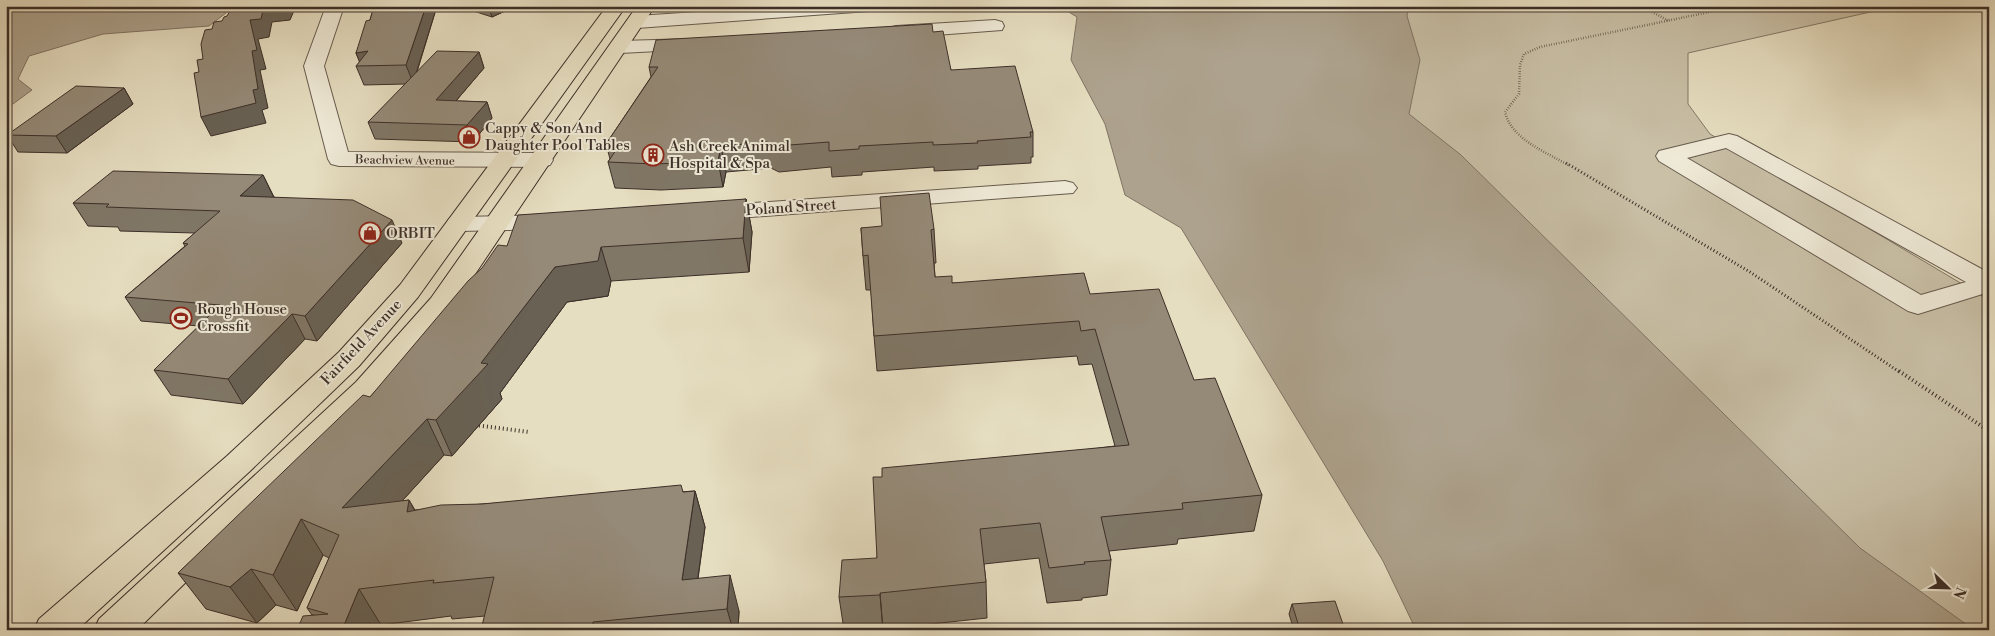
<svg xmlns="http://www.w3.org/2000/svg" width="1995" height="636" font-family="'Libre Bodoni',serif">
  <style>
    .green { fill: #c9c0a7; stroke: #837868 }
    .water { fill: #ada28d; stroke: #807465 }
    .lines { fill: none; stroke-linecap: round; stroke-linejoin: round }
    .minor-casing { stroke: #675b4e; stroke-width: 2 }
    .major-casing { stroke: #3d2f28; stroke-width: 2 }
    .path-far2 { stroke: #3d2f28; stroke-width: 2.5; stroke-dasharray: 0.5 2; stroke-linecap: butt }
    .path-far1 { stroke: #3d2f28; stroke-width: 3; stroke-dasharray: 1 2.5; stroke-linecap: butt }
    .path { stroke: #3d2f28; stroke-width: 4; stroke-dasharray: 1 3; stroke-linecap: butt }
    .minor { fill: #efead7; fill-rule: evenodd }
    .major { fill: #e6dec1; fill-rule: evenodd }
    .wall { fill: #807767; stroke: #3d2f28 }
    .shaded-wall { fill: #686154; stroke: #3d2f28 }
    .building { fill: #958a78; stroke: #3d2f28 }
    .labels { text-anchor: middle; stroke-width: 4; stroke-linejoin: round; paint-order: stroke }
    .far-street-label { font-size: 12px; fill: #3d2f28; stroke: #efead7 }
    .poi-label { font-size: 15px; fill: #3d2f28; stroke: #efead7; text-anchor: start }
    .street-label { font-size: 15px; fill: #3d2f28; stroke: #efead7 }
  </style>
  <rect width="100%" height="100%" fill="#e6dec1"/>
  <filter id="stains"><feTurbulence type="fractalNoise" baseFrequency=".004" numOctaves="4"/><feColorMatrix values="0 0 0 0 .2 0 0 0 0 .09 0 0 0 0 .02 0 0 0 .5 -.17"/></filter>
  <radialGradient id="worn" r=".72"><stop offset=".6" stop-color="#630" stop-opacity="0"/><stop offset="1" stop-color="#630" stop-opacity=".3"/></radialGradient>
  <path class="green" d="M1350,6h547l-209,47v51l22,30 279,166v330h-260l-370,-500z"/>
  <path class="water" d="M6,6h229l-26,20 -106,8 -74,22 -11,23 14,11 -26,19z
    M1059,6h359l-10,2 -1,8 13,44 -11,54 52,41 399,393 114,82h-558l-33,-69 -202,-333 -56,-33 -20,-71 -34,-64 6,-43z"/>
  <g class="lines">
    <g class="minor-casing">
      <path id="minor" d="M326,6h18l-20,60 24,86 194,1 8,2 3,5 -3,5 -8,2 -203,-1 -8,-2 -3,-5 -24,-93z
        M785,6h93l-3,4 -6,1 -232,17 -7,-2 -2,-4 2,-4 7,-2z
        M995,20l7,2 2,4 -2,4 -106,8 -7,-2 -3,-4 3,-4 7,-2z
        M691,39l7,2 3,4 -3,4 -78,4 -7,-2 -3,-4 3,-4 7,-2z
        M1729,134l8,2 252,137v19l-71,22 -10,-3 -249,-150 -3,-5 3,-5zM1726,148l240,134 -45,13 -234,-137z
        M1065,181l8,2 4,5 -4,5 -362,27 -9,-2 -3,-5 3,-5 9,-2z
        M551,215l9,2 3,5 -3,5 -9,2 -93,2 -9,-2 -3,-5 3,-5 9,-2z"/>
    </g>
    <g class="major-casing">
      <path id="major" d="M607,6h19l-208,291 -59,69 -110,106 -172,158h-43l5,-11 188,-163 112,-104 61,-67z
        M637,6h18l-204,304 -75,86 -239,234h-43l5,-11 257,-237 75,-84z"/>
    </g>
    <path class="path-far2" d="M1641,6l28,15
      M1568,165c-22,-13 -57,-26 -63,-53l14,-18 1,-29 4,-11 16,-7 199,-41"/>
    <path class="path-far1" d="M1566,163l184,109 151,101"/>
    <path class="path" d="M1899,371l90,60
      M475,425l54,7"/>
    <use href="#minor" class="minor"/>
    <use href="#major" class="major"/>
  </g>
  <path class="wall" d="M374,6h63l-20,66 62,-20 5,16 -28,33 31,1 5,16 -19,24 -98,-3 -7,-17 38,-38 -42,1 -8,-19 4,-4 -4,-9 14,-33z
    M458,6h58l-24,11z
    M933,32l18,38 82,62v25h-2v6l-53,3v3l-44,2v-4l-72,5v3l-30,2 -1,-10 -52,5 -8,-4 -45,4 -3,15 -62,3 -46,-2 -7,-26 2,-3 -4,-15 45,-67 -2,-10z
    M124,88l9,16 -66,49 -49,-1 -11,-17z
    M263,175l11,22 128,46 -85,98 -12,-2 -62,65 -72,-9 -17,-25 45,-44 -58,-5 -16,-24 60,-51 -2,-3 12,-10 -75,-2 -2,-4 -30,-1 -15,-23z
    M746,199l6,33 -3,40 -138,9 -3,15 -41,6 -67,91 2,6 -50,57 -8,-1 -42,46 7,-1 6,10 67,-6 213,-13 10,36 -7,52 41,32 -1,19h-257l4,-14 -33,3 -1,-3 -70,9 -69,-10 -5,-7 22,-50 -6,-3 -26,56 -21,-6 -19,18 -51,-14 -28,-36 192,-176 137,-151z
    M861,228l73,1 2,34h-2l1,14 17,6 138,11 104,86 68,115 -8,36 -76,8 -1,5 -68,7 2,9 -4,35 -25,3v2l-35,3 -8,-45 -55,6 2,18 1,36 -103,11v1h-40l-5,-33 38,-39 5,-81 233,-31 -23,-82 -13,1 -2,-9 -200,15 -3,-35 -3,-46h-5l-3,-34z
    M1292,604l53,26h-51l-5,-16z"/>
  <path class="shaded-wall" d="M264,6h32l-6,14 -18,2 -3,15 -11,2 8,30 -6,1 8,38 -6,2 4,13 -55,13 -10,-19 52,-27 -3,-70z
    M426,6h11l-24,77 -7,-18z
    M488,6h28l-24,11z
    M368,51l-7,15 -5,-13z
    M479,52l5,16 -42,49 -6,-17z
    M124,88l9,16 -66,49 -11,-17z
    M487,102l5,16 -19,24 -6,-17z
    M721,146l5,26 -3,15 -5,-26z
    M263,175l11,23 -34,-2z
    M746,199l6,33 -3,40 -6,-34z
    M392,220l10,23 -85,98 -12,-25z
    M601,247l10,34 -3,15 -41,6 -67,91 2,6 -50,57 -16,-36 119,-153z
    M292,314l13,25 -62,65 -15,-25z
    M427,419l17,36 -81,89 -21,-36z
    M695,491l10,36 -12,85 -11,-32z
    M409,500l19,36 -21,-24z
    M301,519l22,36 -26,56 -24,-36z
    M251,569l25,36 -19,18 -27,-36z
    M730,575l9,36 -1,19h-5l-6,-21z
    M359,589l22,36 -2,5h-37z
    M880,593l3,37 -3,-35z
    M593,622l3,8h-2l-2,-4z"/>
  <path class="building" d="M233,6h31l-3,13 -11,1 7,30 -5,1 6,38 -5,1 3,13 -55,14 -7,-44 5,-1 -2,-12 6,-1 -2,-15 4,-14 7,-1 2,-7 8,-1 2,-4 3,-1z
    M374,6h52l-20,59 -50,1 12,-15 -12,2 10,-32 4,-1z
    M932,24l1,8 10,-1 8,39 64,-4 18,66h-3l1,5 -54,4 1,2 -45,2v-3l-74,4v3l-30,2v-9l-53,4 -9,-4 -46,4 -3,15 -63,3 -47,-2 12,-18h-14l52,-77h-9l7,-27z
    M437,51l42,1 -43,48 51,2 -20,23 -99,-3z
    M76,86l48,2 -68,48 -49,-1z
    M113,171l150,4 -23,21 113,4 39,20 -87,96 -13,-2 -64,65 -74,-9 66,-65 -95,-8 63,-53 -5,-1 37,-32 -114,-4 3,-3 -36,-1z
    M929,193l5,36 -3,1 4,47 17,-1v7l132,-10 6,21 69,-5 35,91 21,-2 47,117 -80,8 1,6 -82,8 10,43 -27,2 1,2 -36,4 -9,-45 -60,6 6,53 -106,11v2l-41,2 3,-37 35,-2 -4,-81h9v-9l247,-23 -34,-116 -14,2 -2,-10 -205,15 -6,-81 -5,1 -2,-28 21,-2 -2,-29z
    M746,199l-3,39 -142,9 -3,14 -43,6 -74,96 7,1 -52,56 -9,-1 -85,89 67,-8 -2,12 34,-7 41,-1 199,-19 2,7 12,-1 -13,89 48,-5 -3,34 -134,13 -1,4 -68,4h-43l13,-53 -61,6 1,-3 -75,9 -17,41h-45l6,-14 25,-2 -21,-6 32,-73 -38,-16 -28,56 -22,-6 -21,18 -52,-14 185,-178 7,2 98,-116 14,-13 16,-23 9,1 11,-31z
    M1335,601l10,29h-45l-8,-26z"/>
  <defs>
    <g id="shop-ring" transform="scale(1.125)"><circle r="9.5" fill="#efead7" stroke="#8f2418" stroke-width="1.5"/><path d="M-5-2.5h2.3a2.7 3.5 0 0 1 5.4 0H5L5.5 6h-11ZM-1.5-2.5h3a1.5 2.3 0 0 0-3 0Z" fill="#8f2418"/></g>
    <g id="building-ring" transform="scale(1.125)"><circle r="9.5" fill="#efead7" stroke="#8f2418" stroke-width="1.5"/><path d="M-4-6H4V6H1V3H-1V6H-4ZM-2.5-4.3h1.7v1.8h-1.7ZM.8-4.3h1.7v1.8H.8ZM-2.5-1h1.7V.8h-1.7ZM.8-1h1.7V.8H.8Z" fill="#8f2418"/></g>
    <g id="stadium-ring" transform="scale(1.125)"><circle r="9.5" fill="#efead7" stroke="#8f2418" stroke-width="1.5"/><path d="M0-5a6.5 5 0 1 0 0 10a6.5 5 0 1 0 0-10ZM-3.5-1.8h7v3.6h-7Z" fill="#8f2418"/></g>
  </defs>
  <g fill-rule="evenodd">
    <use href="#shop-ring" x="469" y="137"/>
    <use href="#building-ring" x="653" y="155"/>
    <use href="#shop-ring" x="370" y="233"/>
    <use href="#stadium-ring" x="181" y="318"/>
  </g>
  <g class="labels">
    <g class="far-street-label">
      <text transform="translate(405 160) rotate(1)" y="4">Beachview Avenue</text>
    </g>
    <g class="poi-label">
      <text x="485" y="133">Cappy &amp; Son And<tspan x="485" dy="17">Daughter Pool Tables</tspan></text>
      <text x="669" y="151">Ash Creek Animal<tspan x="669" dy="17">Hospital &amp; Spa</tspan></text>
      <text x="386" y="238">ORBIT</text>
      <text x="197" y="314">Rough House<tspan x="197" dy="17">Crossfit</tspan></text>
    </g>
    <g class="street-label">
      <text transform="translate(791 207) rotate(-4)" y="5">Poland Street</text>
      <text transform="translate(361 342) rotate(-47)" y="5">Fairfield Avenue</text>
    </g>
  </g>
  <rect width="1995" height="636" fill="none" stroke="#e6dec1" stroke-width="25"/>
  <rect x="8" y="8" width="1980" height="621" fill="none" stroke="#3d2f28" stroke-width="2.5"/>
  <rect x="12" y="12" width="1970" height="611" fill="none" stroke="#3d2f28"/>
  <g transform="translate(1948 588) rotate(113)" stroke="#efead7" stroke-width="4" paint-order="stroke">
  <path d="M0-4L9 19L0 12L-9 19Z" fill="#3d2f28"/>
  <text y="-8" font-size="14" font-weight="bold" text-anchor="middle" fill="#3d2f28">N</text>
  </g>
  <rect width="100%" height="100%" filter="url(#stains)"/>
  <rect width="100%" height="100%" fill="url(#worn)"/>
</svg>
